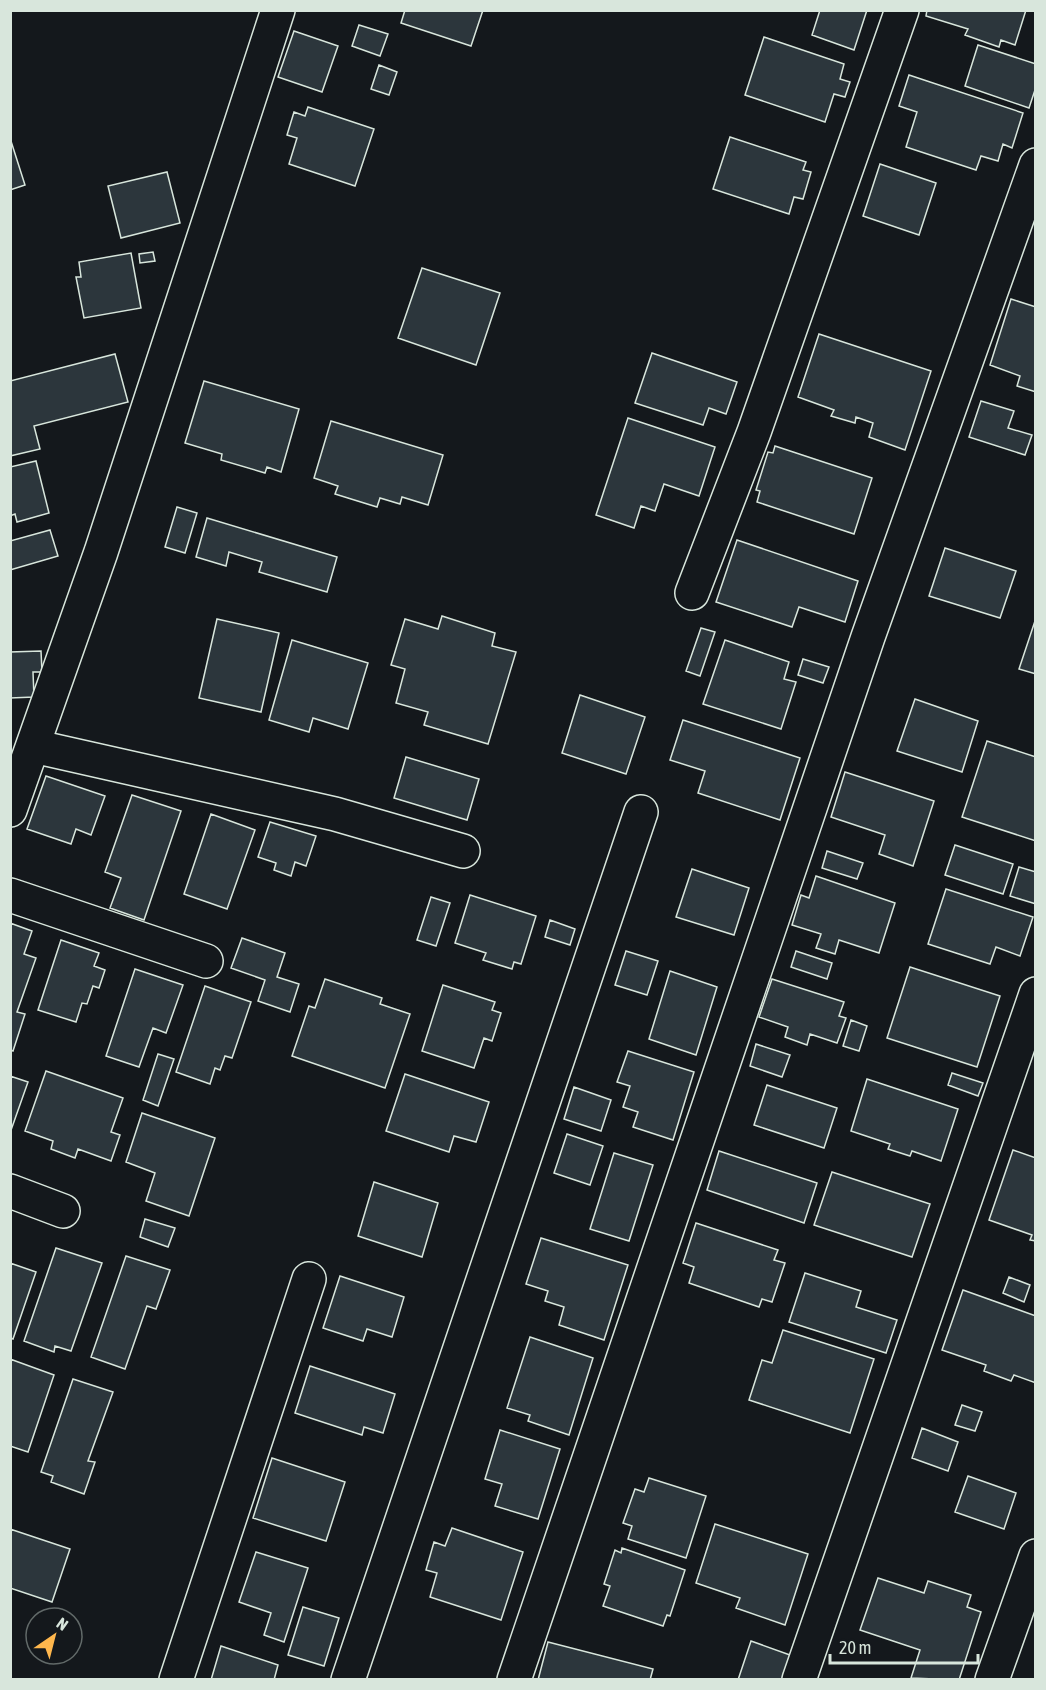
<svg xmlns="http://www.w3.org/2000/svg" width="1046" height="1690" font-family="'Asap Condensed',sans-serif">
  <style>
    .building { fill: #2c363c; stroke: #d8e6dc; stroke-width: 1.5 }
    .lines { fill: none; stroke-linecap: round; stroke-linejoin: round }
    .minor-casing { stroke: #d8e6dc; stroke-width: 36 }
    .minor { stroke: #14181c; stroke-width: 33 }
  </style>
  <rect width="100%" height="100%" fill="#14181c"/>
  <path class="building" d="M405,10h78l-12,36 -70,-23z
    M820,10h47l-13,40 -42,-15z
    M927,10h99l-11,35 -14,-5 -2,7 -34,-12 3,-6 -42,-13z
    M359,25l29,9 -8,22 -28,-10z
    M294,31l44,15 -16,46 -44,-15z
    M764,37l80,27 -4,15 10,3 -5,15 -11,-3 -9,28 -80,-27z
    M978,45l58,19v23l-7,21 -64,-22z
    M379,65l18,7 -8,23 -18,-6z
    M909,75l114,38 -11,35 -9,-4 -5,17 -17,-5 -5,14 -70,-23 11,-35 -18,-6z
    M308,107l66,22 -19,57 -66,-22 8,-26 -10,-3 7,-23 11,4z
    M730,137l76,25 -3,8 8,2 -8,27 -9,-2 -5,17 -76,-25z
    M10,138l15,47 -15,5z
    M880,164l56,19 -17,52 -56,-19z
    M167,172l13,51 -59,15 -13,-52z
    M153,252l2,9 -15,2 -1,-9z
    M131,253l10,55 -57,10 -8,-41h5l-2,-15z
    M422,268l78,25 -24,72 -78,-27z
    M1011,299l25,8v85l-19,-6 3,-10 -30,-11z
    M819,334l112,37 -26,79 -36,-13 4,-14 -17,-6 -1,6 -24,-7 3,-6 -36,-13z
    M652,353l85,29 -11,32 -17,-6 -6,17 -68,-22z
    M115,354l13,48 -94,24 6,23 -30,7v-75z
    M204,381l95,28 -18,63 -14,-5 -2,6 -44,-13 1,-6 -37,-11z
    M981,401l33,10 -6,17 24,7 -7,20 -56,-18z
    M628,418l87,29 -16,49 -35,-12 -9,27 -14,-5 -7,22 -38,-13z
    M331,421l112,34 -15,50 -26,-8 -2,7 -20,-6 -3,9 -42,-13 3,-8 -24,-8z
    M775,446l97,32 -18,56 -97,-32 3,-11 -4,-1 12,-38 5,1z
    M36,461l13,52 -32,9 -2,-8 -5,2v-49z
    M177,507l20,6 -12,40 -20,-6z
    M207,518l130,39 -10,35 -68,-20 3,-10 -33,-10 -3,14 -30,-9z
    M50,530l8,26 -48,14v-29z
    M737,540l121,41 -13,41 -46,-15 -7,20 -76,-25z
    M945,548l71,23 -16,47 -71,-22z
    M442,616l53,17 -3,13 24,6 -28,92 -64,-19 4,-13 -32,-9 9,-34 -14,-4 14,-46 33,10z
    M1036,618v56l-17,-5z
    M217,619l62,14 -18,79 -62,-14z
    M701,628l14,4 -15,44 -14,-5z
    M292,640l76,23 -20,66 -35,-11 -4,14 -40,-12z
    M725,640l64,22 -5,17 12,3 -15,47 -78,-25z
    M41,651l1,21h-9l1,25 -24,1v-46z
    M803,659l26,8 -6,16 -25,-8z
    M580,695l65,22 -19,57 -64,-21z
    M915,699l63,22 -16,51 -65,-21z
    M683,720l117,38 -20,62 -82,-27 7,-22 -35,-11z
    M987,741l49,16v84l-74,-24z
    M406,757l73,22 -12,41 -73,-22z
    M845,772l89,29 -21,65 -34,-12 6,-19 -54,-18z
    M46,776l59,20 -14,39 -15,-6 -5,15 -44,-15z
    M132,795l49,16 -37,109 -34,-12 11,-30 -16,-6z
    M211,814l44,16 -28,79 -43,-15z
    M270,822l46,14 -10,30 -11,-4 -4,14 -17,-6 2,-7 -18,-6z
    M955,845l58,19 -10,30 -58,-19z
    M827,851l36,12 -6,16 -35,-11z
    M1019,867l17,5v32l-26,-8z
    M692,869l57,19 -15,47 -58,-18z
    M816,876l79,27 -16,50 -40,-13 -4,14 -19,-6 5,-14 -29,-9 9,-30 8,3z
    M946,889l87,28 -13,39 -24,-9 -6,17 -62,-20z
    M470,895l66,21 -15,48 -7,-2 -2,7 -29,-9 3,-7 -31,-10z
    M431,897l19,6 -14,43 -19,-6z
    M550,920l25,9 -5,16 -25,-8z
    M10,923l22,8 -8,23 12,4 -19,54 8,2 -12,37 -3,-1z
    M242,938l43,15 -8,24 22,7 -9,28 -32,-11 7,-21 -34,-12z
    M61,940l38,13 -5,13 11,4 -6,18 -6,-2 -6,18 -5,-1 -6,19 -38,-12z
    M626,951l32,10 -11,34 -32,-10z
    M796,951l36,12 -5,16 -36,-12z
    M910,967l90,29 -23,71 -90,-29z
    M135,969l48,16 -17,48 -13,-5 -14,39 -33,-11z
    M670,971l47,16 -21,68 -47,-16z
    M325,979l57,19 -2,6 30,10 -25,74 -93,-32 17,-50 6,2z
    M772,979l72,23 -5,14 7,2 -9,25 -27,-9 -3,11 -22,-8 3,-10 -29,-10z
    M443,985l52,17 -3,8 9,3 -9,28 -8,-3 -10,30 -52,-17z
    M205,986l46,16 -19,56 -7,-2 -5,14 -5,-2 -5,16 -34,-12z
    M851,1020l16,6 -8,25 -16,-5z
    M756,1044l34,11 -8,22 -32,-11z
    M628,1051l66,21 -21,68 -40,-13 5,-15 -15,-5 7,-21 -13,-4z
    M158,1054l16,5 -16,47 -15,-6z
    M46,1071l77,27 -12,34 9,3 -9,26 -33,-12 -3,9 -24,-9 2,-8 -28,-10z
    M952,1073l31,10 -5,13 -30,-11z
    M405,1074l84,28 -13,40 -22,-6 -5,16 -63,-21z
    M10,1076l18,6 -18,51z
    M867,1079l91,30 -17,52 -29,-10 -2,5 -22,-7 2,-5 -39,-13z
    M767,1085l70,23 -13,40 -70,-23z
    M574,1087l37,13 -10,31 -37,-12z
    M142,1113l73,25 -26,78 -43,-15 9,-28 -29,-11z
    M567,1134l36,12 -13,39 -36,-12z
    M1013,1150l23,8v83l-6,-1 2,-5 -43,-15z
    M719,1151l98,32 -13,40 -97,-33z
    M614,1153l39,12 -24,76 -39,-12z
    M832,1172l98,32 -18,53 -98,-32z
    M374,1182l64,21 -16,54 -64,-21z
    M145,1219l30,9 -7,19 -28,-10z
    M696,1223l82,27 -4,10 11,3 -13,39 -10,-3 -3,8 -70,-24 5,-16 -11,-4z
    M541,1238l87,27 -24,75 -45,-15 5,-18 -19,-6 3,-10 -22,-7z
    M56,1248l46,15 -31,88 -16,-5 -1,6 -30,-11z
    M126,1256l44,14 -14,39 -9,-3 -22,63 -34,-12z
    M10,1263l26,9 -23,67 -3,-1z
    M805,1273l56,18 -5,16 41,13 -11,33 -97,-31z
    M340,1276l64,21 -12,40 -25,-8 -4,12 -40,-13z
    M1009,1277l21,8 -6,17 -21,-9z
    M963,1290l73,26v67l-22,-8 -3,6 -27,-10 2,-6 -44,-15z
    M783,1330l91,29 -24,74 -101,-33 13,-40 10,3z
    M530,1337l63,21 -24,77 -41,-14 2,-6 -23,-7z
    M10,1359l44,16 -26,77 -18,-6z
    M310,1366l85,28 -12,39 -19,-6 -2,8 -67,-22z
    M73,1379l40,13 -25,69 7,1 -11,32 -33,-12 2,-6 -12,-4z
    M962,1405l20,7 -7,19 -20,-6z
    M922,1428l36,14 -10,29 -36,-13z
    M500,1430l60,19 -22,70 -43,-13 7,-22 -17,-5z
    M272,1458l73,24 -19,59 -73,-23z
    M968,1476l48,17 -12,36 -49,-17z
    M649,1478l57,18 -20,62 -58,-19 4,-13 -9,-3 12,-34 9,3z
    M715,1524l93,30 -23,71 -49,-17 4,-10 -44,-15z
    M452,1528l71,24 -22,68 -71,-23 7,-24 -11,-3 8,-28 11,4z
    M10,1529l60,20 -18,53 -42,-14z
    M622,1548l63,22 -15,46 -3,-1 -4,11 -60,-20 7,-20 -6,-2 11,-34 6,3z
    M256,1552l52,16 -24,74 -20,-7 7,-22 -32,-11z
    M878,1578l46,15 4,-12 43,14 -4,12 14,5 -22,68 -48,-2 9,-28 -60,-20z
    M303,1607l36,11 -15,48 -36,-11z
    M751,1641l39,14 -8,25h-44z
    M548,1642l105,27 -3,11h-112z
    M221,1646l57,19 -4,15h-63z"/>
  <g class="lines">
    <g class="minor-casing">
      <path id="minor" d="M692,593l62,-161 148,-422
        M33,746l302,68 128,37
        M10,810l91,-258 177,-542
        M10,895l196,66
        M10,1191l53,20
        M176,1680l133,-401
        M348,1680l293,-868
        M514,1680l354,-1043 168,-472
        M799,1680l237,-686
        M992,1680l44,-124"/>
    </g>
    <use href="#minor" class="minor"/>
  </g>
  <rect width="1046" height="1690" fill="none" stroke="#d8e6dc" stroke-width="24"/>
  <g transform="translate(54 1636) rotate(35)"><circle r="28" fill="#14181c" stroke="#626a69" stroke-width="1.5"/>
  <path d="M0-4.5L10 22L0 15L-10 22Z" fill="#ffb74d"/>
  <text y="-9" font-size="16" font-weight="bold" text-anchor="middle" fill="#d8e6dc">N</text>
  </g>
  <path d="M830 1654v9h148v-9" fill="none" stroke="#d8e6dc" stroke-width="3"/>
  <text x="839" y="1654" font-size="18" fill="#d8e6dc" stroke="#14181c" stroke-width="4.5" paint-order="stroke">20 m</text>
</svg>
